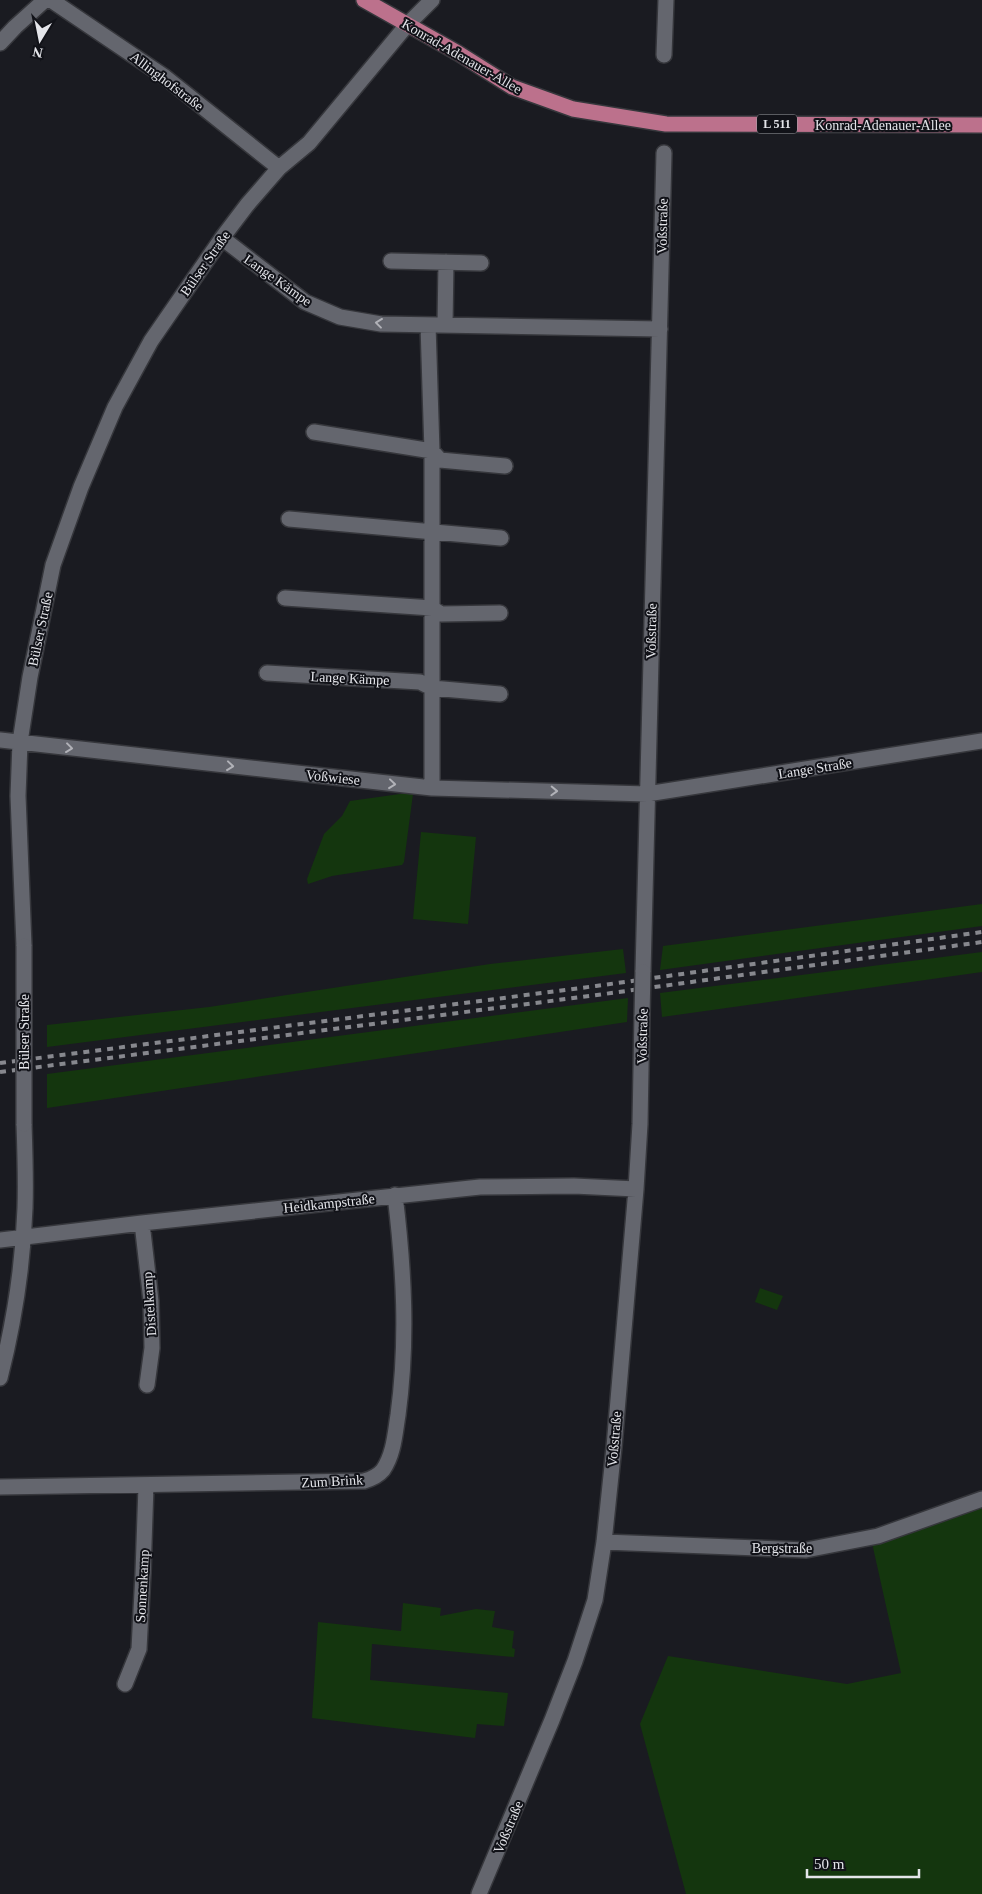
<svg xmlns="http://www.w3.org/2000/svg" width="982" height="1894" font-family="Georgia,serif">
  <style>
    .green { fill: #14360e }
    .lines { fill: none; stroke-linecap: round; stroke-linejoin: round }
    .minor-casing { stroke: #36373c; stroke-width: 18 }
    .major-casing { stroke: #36373c; stroke-width: 18 }
    .minor { stroke: #64666e; stroke-width: 15 }
    .major { stroke: #bc718c; stroke-width: 15 }
    .rail { stroke: #87888e; stroke-width: 4; stroke-dasharray: 6 6; stroke-linecap: butt }
    .minor-bridge-casing { stroke: #36373c; stroke-width: 18; stroke-linecap: butt }
    .minor-bridge { stroke: #64666e; stroke-width: 15 }
    .oneway { stroke: #b1b2b8 }
    .labels { text-anchor: middle; stroke-width: 4; stroke-linejoin: round; paint-order: stroke }
    .shield { fill: #111218; stroke: #a5a6ab; stroke-width: 1 }
    .shield-label { font-size: 12px; font-weight: bold; fill: #e4e5ea }
    .street-label { font-size: 14px; fill: #e4e5ea; stroke: #111218 }
  </style>
  <rect width="100%" height="100%" fill="#1a1b21"/>
  <path class="green" d="M407,793l6,1 -9,68 -2,3 -70,11 -24,8 -1,-5 17,-45 18,-18 8,-15z
    M421,832l55,5 -8,87 -55,-5z
    M982,904v22l-322,44 3,-24z
    M623,949l3,24 -579,74v-22l162,-18 281,-43z
    M982,952v20l-320,45 -2,-24z
    M628,998l-1,24 -580,86v-34z
    M760,1288l23,8 -6,14 -22,-8z
    M982,1508v386h-296l-46,-170 28,-68 179,28 54,-11 -29,-130z
    M403,1603l38,5 -1,8 36,-7 19,2 -3,16 22,4 -2,17 3,1 -1,8 -142,-13 -2,36 138,13 -4,33 -27,-2 -2,14 -163,-20 6,-96 83,9z"/>
  <g class="lines">
    <g class="minor-casing">
      <path id="minor" d="M51,0l114,77 114,91
        M0,43l15,-16 30,-27
        M664,55l2,-55
        M222,238l83,64 35,15 41,7 279,5
        M391,261l90,2
        M428,325l4,126v337
        M445,325l1,-63
        M314,432l118,19 8,9 65,6
        M289,519l212,19
        M285,598l147,10 9,6 59,-1
        M267,673l153,9 12,6 68,6
        M0,740l432,48 215,6 335,-53
        M24,946l-6,-150 2,-54 10,-65 23,-112 28,-78 34,-80 36,-66 71,-103 25,-33 32,-37 30,-25 98,-118 25,-25
        M643,972l21,-819
        M142,1223l9,78 1,47 -5,37
        M0,1240l142,-17 338,-36 94,-1 62,3
        M0,1378c14,-55 23,-113 25,-170 1,-28 0,-56 -1,-84
        M0,1487l364,-6c7,-2 14,-5 19,-11 11,-16 12,-37 15,-55 10,-74 6,-146 -3,-220
        M604,1542l202,8 72,-14 104,-37
        M125,1684l14,-35 4,-76 3,-87
        M479,1894l73,-174 23,-59 20,-61 9,-58 10,-95 22,-258 4,-65 2,-109"/>
    </g>
    <g class="major-casing">
      <path id="major" d="M364,0l94,53 54,34 61,22 93,15 316,1"/>
    </g>
    <use href="#minor" class="minor"/>
    <use href="#major" class="major"/>
    <path class="rail" d="M0,1063l596,-77 386,-54
      M0,1072l597,-77 385,-53"/>
    <g class="minor-bridge-casing">
      <path id="minor-bridge" d="M24,946v178
        M642,1015l1,-43"/>
    </g>
    <use href="#minor-bridge" class="minor-bridge"/>
  </g>
  <defs><path id="oneway-chevron" d="M-2-3.5L2.5 0L-2 3.5" fill="none" stroke-width="1.6" stroke-linecap="round" stroke-linejoin="round" transform="scale(1.25)"/></defs>
  <g class="oneway">
    <use href="#oneway-chevron" transform="translate(379 323) rotate(-173)"/>
    <use href="#oneway-chevron" transform="translate(69 748) rotate(7)"/>
    <use href="#oneway-chevron" transform="translate(230 766) rotate(6)"/>
    <use href="#oneway-chevron" transform="translate(392 784) rotate(6)"/>
    <use href="#oneway-chevron" transform="translate(554 791) rotate(2)"/>
  </g>
  <g class="labels">
    <rect class="shield" x="757" y="114.5" width="40" height="19" rx="4"/>
    <g class="shield-label">
      <text x="777" y="128">L 511</text>
    </g>
    <g class="street-label">
      <text transform="translate(462 56) rotate(30)" y="5">Konrad-Adenauer-Allee</text>
      <text transform="translate(167 81) rotate(37)" y="5">Allinghofstraße</text>
      <text x="883" y="130">Konrad-Adenauer-Allee</text>
      <text transform="translate(662 226) rotate(-89)" y="5">Voßstraße</text>
      <text transform="translate(205 263) rotate(-55)" y="5">Bülser Straße</text>
      <text transform="translate(278 280) rotate(35)" y="5">Lange Kämpe</text>
      <text transform="translate(40 629) rotate(-78)" y="5">Bülser Straße</text>
      <text transform="translate(651 631) rotate(-89)" y="5">Voßstraße</text>
      <text transform="translate(350 678) rotate(3)" y="5">Lange Kämpe</text>
      <text transform="translate(815 768) rotate(-9)" y="5">Lange Straße</text>
      <text transform="translate(333 777) rotate(6)" y="5">Voßwiese</text>
      <text transform="translate(24 1032) rotate(-90)" y="5">Bülser Straße</text>
      <text transform="translate(642 1036) rotate(-89)" y="5">Voßstraße</text>
      <text transform="translate(329 1203) rotate(-6)" y="5">Heidkampstraße</text>
      <text transform="translate(149 1304) rotate(-94)" y="5">Distelkamp</text>
      <text transform="translate(614 1439) rotate(-85)" y="5">Voßstraße</text>
      <text transform="translate(332 1481) rotate(-3)" y="5">Zum Brink</text>
      <text x="782" y="1553">Bergstraße</text>
      <text transform="translate(142 1586) rotate(-87)" y="5">Sonnenkamp</text>
      <text transform="translate(508 1827) rotate(-67)" y="5">Voßstraße</text>
    </g>
  </g>
  <g transform="translate(40 40) rotate(190)" stroke="#111218" stroke-width="4" paint-order="stroke">
  <path d="M0-4L9 19L0 12L-9 19Z" fill="#e4e5ea"/>
  <text y="-8" font-size="14" font-weight="bold" text-anchor="middle" fill="#e4e5ea">N</text>
  </g>
  <path d="M807 1869v8h112v-8" fill="none" stroke="#e4e5ea" stroke-width="2.5"/>
  <text x="814" y="1869" font-size="15" fill="#e4e5ea" stroke="#111218" stroke-width="4" paint-order="stroke">50 m</text>
</svg>
